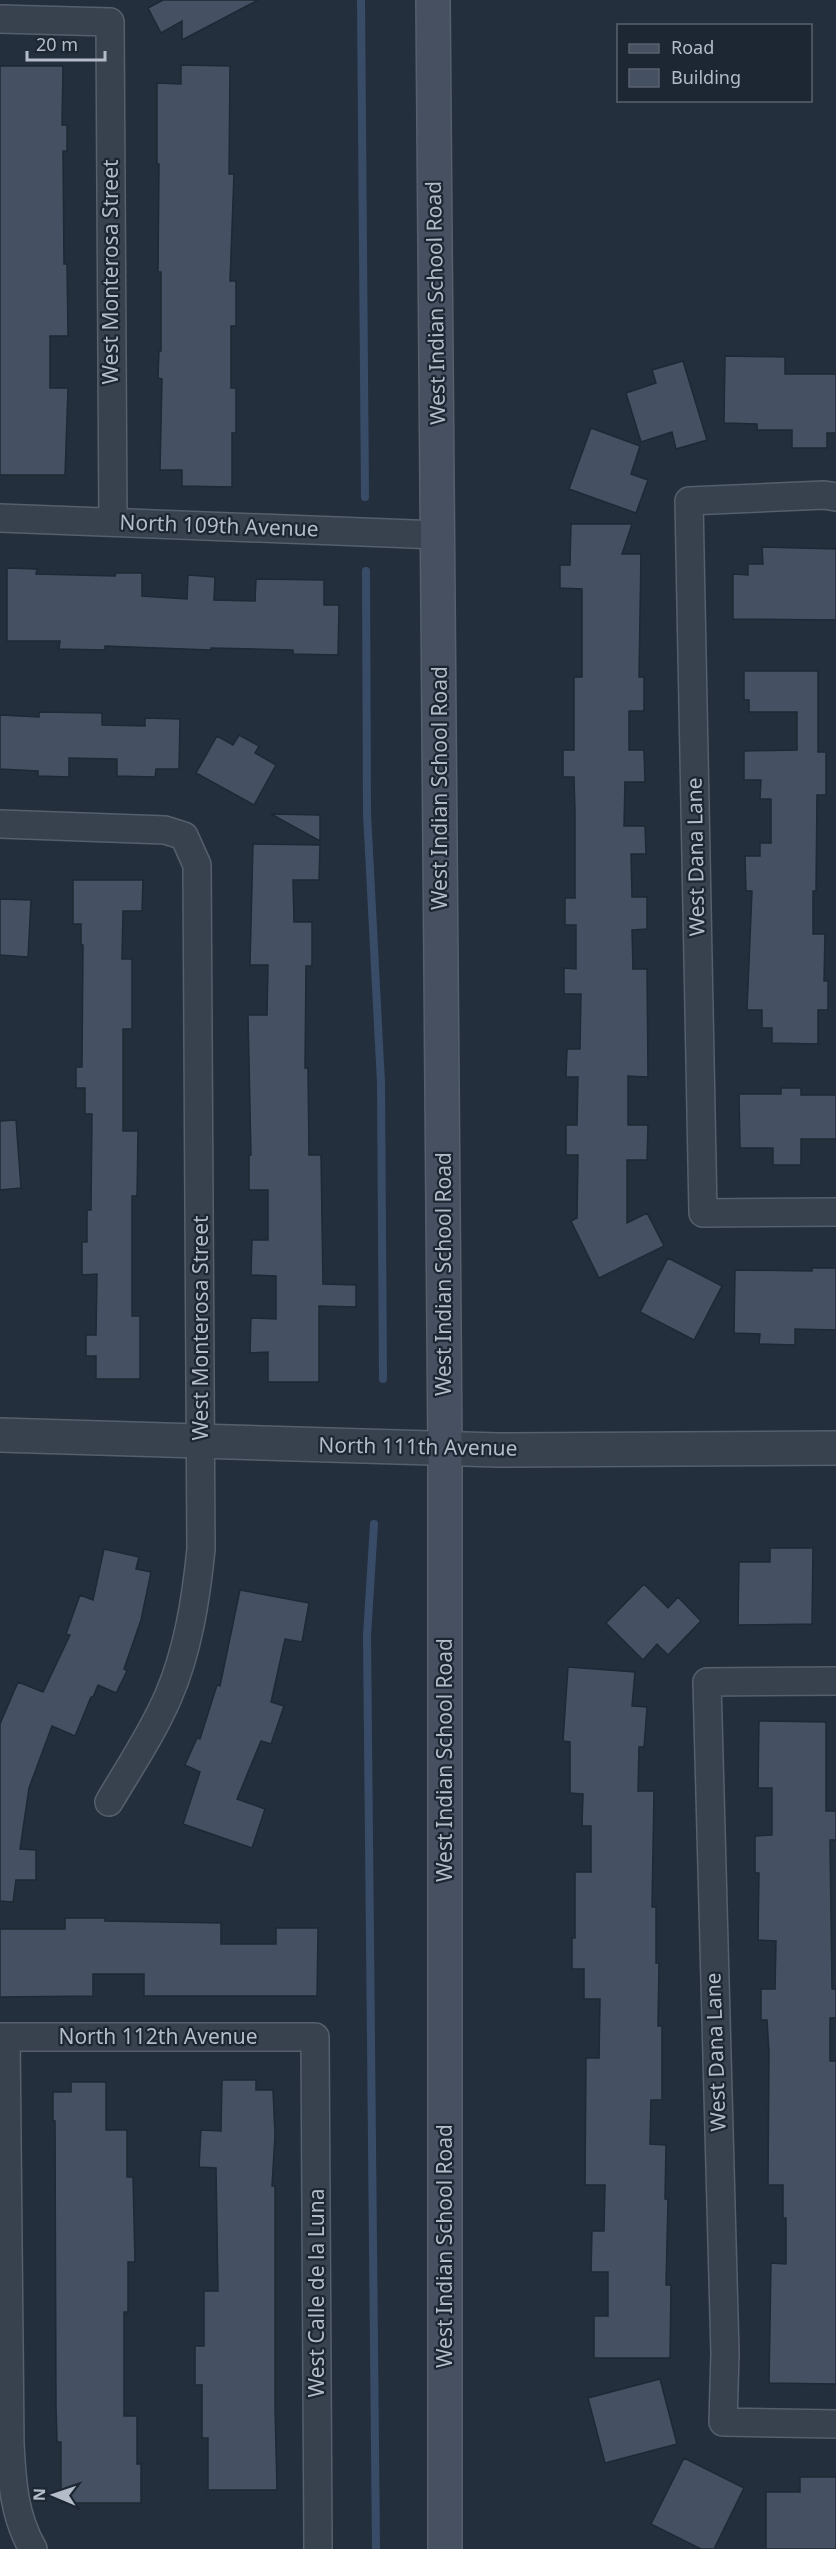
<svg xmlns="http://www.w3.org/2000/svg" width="836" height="2549" font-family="'Noto Sans',sans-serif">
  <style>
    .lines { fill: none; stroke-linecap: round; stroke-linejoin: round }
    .stream { stroke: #394c67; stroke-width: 8 }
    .building { fill: #455162; stroke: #1f2835; stroke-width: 1.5 }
    .minor-casing { stroke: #565f6c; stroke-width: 30 }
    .tertiary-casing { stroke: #565f6c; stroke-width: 36 }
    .secondary-casing { stroke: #565f6c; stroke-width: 36 }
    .minor { stroke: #38414e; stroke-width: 27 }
    .tertiary { stroke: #38414e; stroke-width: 33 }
    .secondary { stroke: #465061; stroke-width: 33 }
    .labels { text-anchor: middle; stroke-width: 4.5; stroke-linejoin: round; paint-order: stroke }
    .street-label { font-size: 21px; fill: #b4bcc9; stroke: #1d2633 }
  </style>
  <rect width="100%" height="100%" fill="#242f3e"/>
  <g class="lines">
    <path class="stream" d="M361,0l4,497
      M366,571l1,242 14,270 2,296
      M374,1524l-7,112 9,913"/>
  </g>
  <path class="building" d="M163,0h95l-76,40v-19l-21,12 -13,-25z
    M181,65l49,1 -1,108h5l-4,107h6v45h-5v62h5v45h-4v54l-50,-1v-16h-22l2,-91 -4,-1 1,-27h2v-79h-3l1,-108h-2v-81l24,1z
    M0,66h63l-1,59h5v26h-4l1,113h3l1,72h-18v52h18l-3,87h-65z
    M725,356l60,1v17h51v59h-9v15h-35v-18h-35v-6l-33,-1z
    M683,361l24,79 -31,9 -4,-17 -31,10 -15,-49 30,-10 -4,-13z
    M591,428l49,18 -9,28 17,6 -12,33 -67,-24z
    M571,524h61l-10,30h19l-2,123h5v34h-15v39h15l1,32h-20l-1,44h21l1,28h-15l1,43h15v32l-15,1 1,39h14l1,108 -20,-1v49h20l-1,35h-20v63l20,-10 17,33 -65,32 -28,-57 6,-3 1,-63h-12v-30h11l1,-48h-12l1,-28h13l1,-55h-17v-26l12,1v-44h-11v-27h10v-86l-1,-35h-11v-27h11v-73h8v-88l-22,-1v-23h10z
    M762,547l74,2v71l-103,-1v-45l15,1v-11h15z
    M7,568l30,1 -1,5 79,2 1,-3h26v23l45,3 1,-24 27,2 -1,23 41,1 1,-22 68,1v25h15l-1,50 -45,-1v-4l-82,-2v2l-106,-4v4l-46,-1 1,-8h-53z
    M744,671h74v81h8v43h-9l-1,96h-3v43h12l-1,47h4v29h-10v34l-46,-1v-15h-10v-18h-15l5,-119h-6l-1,-35h15v-13h11v-44h-11l1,-19h-17v-29l53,-1v-38h-48v-12h-5z
    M39,712l63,1v12l43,1v-8l35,1 -1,50h-23l-1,8 -38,-1v-17l-48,-1v19l-31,-1v-5l-38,-2v-54l39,2z
    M239,735l20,11 -4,7 21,12 -22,40 -58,-32 21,-37 16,9z
    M271,814l49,1v26z
    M253,844l67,1 -1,35h-26l1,42h18v44h-6l-1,102h3l1,87h12l2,129 33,1v22l-37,-1v76h-51v-30l-18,1 1,-35 25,1v-43l-25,-1 1,-35h16v-50h-19v-35h2l-3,-140h19l1,-50h-18z
    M73,880h70l-1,31h-19l-1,48h10v70h-9v102h15l-1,65h-5v120h8v63h-44v-23h-10v-21h10l1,-61 -15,1v-33h5v-32h4l1,-96h-7v-26h-9v-21h6l1,-122h-2v-21h-8z
    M0,899l31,1 -3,57 -28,-2z
    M781,1088h20v7h35v44h-35v26h-28v-17h-33l-1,-54h42z
    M16,1120l5,68 -21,2v-69z
    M668,1258l54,28 -28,54 -54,-28z
    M812,1268h24v62l-41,-1v16l-36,-1 1,-10 -26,-1 1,-63 77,1z
    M770,1548h43l-1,76 -74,1 1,-63h31z
    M104,1549l35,8 -3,12 15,3 -10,48 -17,49 3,2 -11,22 -18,-8 -5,12h-2l-16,39 -23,-10 -23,62 -9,61 16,1v30h-20l-3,22 -13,-1v-177l18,-42 25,10 27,-57 -4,-1 14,-39 13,5z
    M644,1584l24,24 10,-11 23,24 -33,34 -11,-11 -14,16 -37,-37z
    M240,1590l69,13 -7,39 -17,-3 -14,63 13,4 -13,38 -10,-3 -24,58 28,10 -13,39 -69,-24 17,-52 -15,-7 12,-27 3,1 17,-54 3,1z
    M568,1667l67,5 -3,34 15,1 -3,40h-5l-1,44h16l-2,116h4v56h3l-1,63h4v74h-11l-1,44 16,1 -1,54h3l-2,86h5l-1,73h-76v-42h14v-44h-17l1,-41h12l1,-46h-20l1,-127h13l1,-59h-16v-30h-12v-31h3v-66h16v-46h-9l1,-32 -13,-1v-51l-7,-1z
    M759,1721l67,1v89h10v29h-6l2,149h4v29h-6v43h6v323l-67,-1 2,-120 15,1v-46h-3v-33h-15l1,-133 -2,-32h-6v-31h14l1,-48 -18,-1 1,-67h-4v-37l17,-1v-47h-14z
    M65,1918h40v3l116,2v21h55v-16h42l-1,68h-173v-22h-51v22l-93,1v-68h65z
    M222,2080h34v10h17l2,45 -3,51h3v221l2,83h-69v-52h-6v-53h-7v-39h9v-55h14l-2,-123 -17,-1 2,-37 20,1z
    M71,2082h35v48h21v47h6l2,85h-7v50h-4v104h13v48h4v39h-80v-61h-4l-1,-36 -1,-285h-2v-29h18z
    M660,2379l17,65 -72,19 -17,-65z
    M684,2458l60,30 -30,61h-13l-50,-25z
    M800,2477h36v72h-70v-57h34z"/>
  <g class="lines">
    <g class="minor-casing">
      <path id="minor" d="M0,19l110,3 3,500
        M836,497l-12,-2 -135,6 14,712 133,-1
        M0,518l438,17
        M0,824l165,6 19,6 13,29 4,684c-5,50 -13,102 -33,148 -16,37 -39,71 -59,105
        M836,1681l-129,1 18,672 -2,68 113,2
        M0,2037h315l3,512
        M6,2037l4,407c2,38 4,72 23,105"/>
    </g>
    <g class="tertiary-casing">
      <path id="tertiary" d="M0,1435l498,15 338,-2"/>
    </g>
    <g class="secondary-casing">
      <path id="secondary" d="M433,0l12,1449v1100"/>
    </g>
    <use href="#minor" class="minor"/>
    <use href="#tertiary" class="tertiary"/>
    <use href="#secondary" class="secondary"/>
  </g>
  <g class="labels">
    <g class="street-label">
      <text transform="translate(111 272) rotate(-90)" y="7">West Monterosa Street</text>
      <text transform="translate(436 303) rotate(-91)" y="7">West Indian School Road</text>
      <text transform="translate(219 526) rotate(2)" y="7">North 109th Avenue</text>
      <text transform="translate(440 788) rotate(-90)" y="7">West Indian School Road</text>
      <text transform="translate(696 857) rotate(-91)" y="7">West Dana Lane</text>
      <text transform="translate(444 1274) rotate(-90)" y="7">West Indian School Road</text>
      <text transform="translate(201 1328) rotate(-90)" y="7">West Monterosa Street</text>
      <text transform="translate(418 1447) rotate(1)" y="7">North 111th Avenue</text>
      <text transform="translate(445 1760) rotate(-90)" y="7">West Indian School Road</text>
      <text x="158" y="2044">North 112th Avenue</text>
      <text transform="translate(716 2052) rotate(-92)" y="7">West Dana Lane</text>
      <text transform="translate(445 2246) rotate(-90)" y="7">West Indian School Road</text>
      <text transform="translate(317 2293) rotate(-90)" y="7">West Calle de la Luna</text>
    </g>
  </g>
  <rect x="617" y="24" width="195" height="78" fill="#1d2633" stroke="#59626f" stroke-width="1.5"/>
  <rect x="629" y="44" width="30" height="9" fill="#465061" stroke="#59626f" stroke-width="1.5"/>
  <text x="671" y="54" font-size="18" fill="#b4bcc9">Road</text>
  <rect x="629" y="69" width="30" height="18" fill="#455162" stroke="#59626f" stroke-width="1.5"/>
  <text x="671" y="84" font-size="18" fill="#b4bcc9">Building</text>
  <g transform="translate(54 2495) rotate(272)" stroke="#1d2633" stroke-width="4.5" paint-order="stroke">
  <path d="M0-4.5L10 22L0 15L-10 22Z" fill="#b4bcc9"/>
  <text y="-9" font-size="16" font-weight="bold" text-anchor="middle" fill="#b4bcc9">N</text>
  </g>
  <path d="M27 51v9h78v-9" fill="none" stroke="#b4bcc9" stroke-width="3"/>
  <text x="36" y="51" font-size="18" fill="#b4bcc9" stroke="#1d2633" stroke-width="4.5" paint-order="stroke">20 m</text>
</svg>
